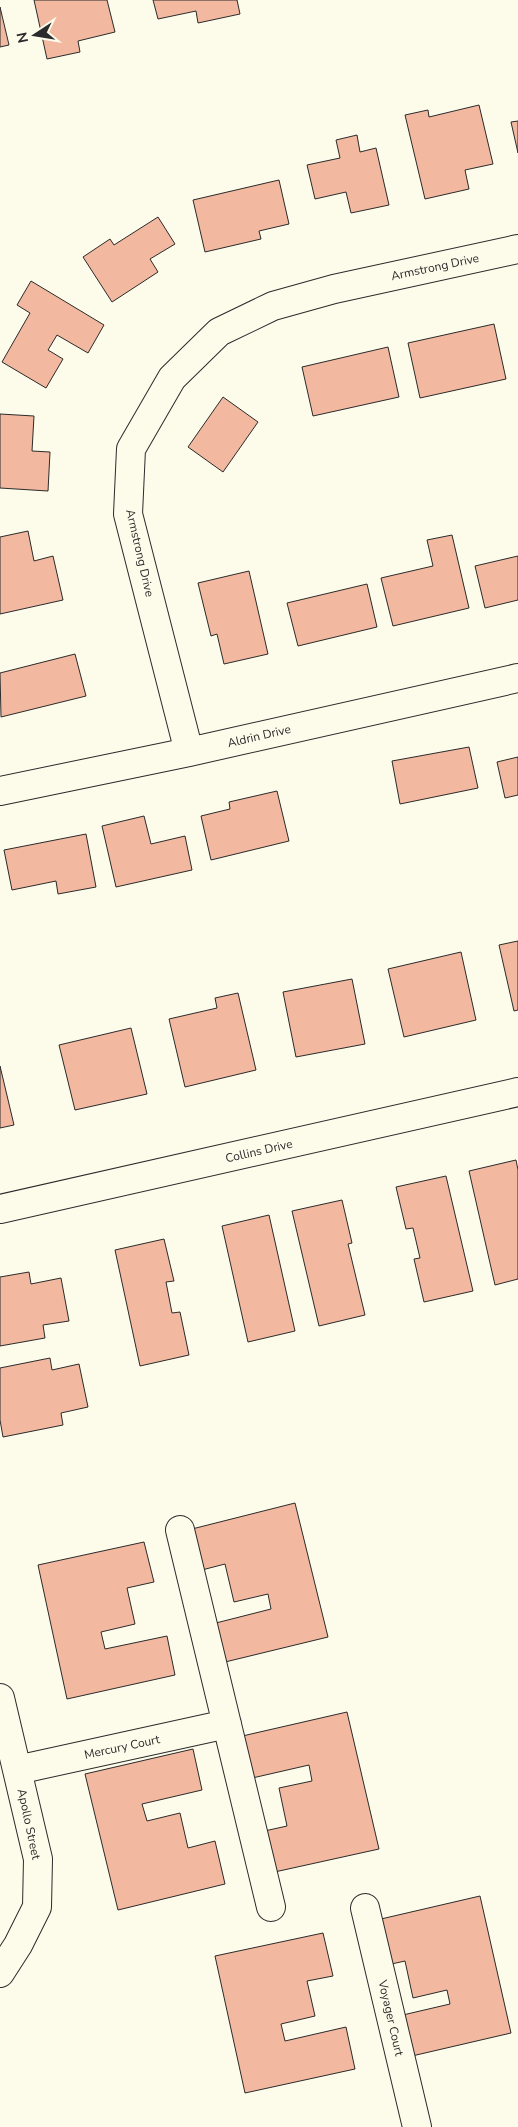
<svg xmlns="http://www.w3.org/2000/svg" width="518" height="2127" font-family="'Nunito Sans',sans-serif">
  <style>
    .building { fill: #f2b8a0; stroke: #2b2b2b }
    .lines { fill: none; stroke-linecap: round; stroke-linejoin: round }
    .minor-casing { stroke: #2b2b2b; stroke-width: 30 }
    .minor { stroke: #fdfbea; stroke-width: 28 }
    .labels { text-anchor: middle; stroke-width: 4; stroke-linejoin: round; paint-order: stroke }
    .street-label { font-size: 12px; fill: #2b2b2b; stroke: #fdfbea }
  </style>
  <rect width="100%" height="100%" fill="#fdfbea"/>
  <path class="building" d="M34,0h73l8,32 -37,9 2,11 -33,7z
    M153,0h84l3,14 -42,9 -2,-12 -38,8z
    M0,7l9,38 -9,2z
    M479,105l14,59 -28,6 4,19 -44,10 -20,-84 23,-5 1,7z
    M518,121v32l-7,-31z
    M357,135l3,17 16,-4 13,57 -38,8 -5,-21 -31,7 -8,-34 33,-7 -4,-18z
    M279,180l10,44 -30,7 2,8 -56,13 -12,-52z
    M158,217l17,27 -25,15 8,13 -46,30 -29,-45 27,-18 4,6z
    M31,281l73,44 -16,28 -31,-18 -9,15 15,9 -17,29 -44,-26 28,-49 -13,-8z
    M494,324l12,55 -86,19 -12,-55z
    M388,347l11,50 -86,19 -11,-49z
    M223,397l35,25 -35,50 -35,-25z
    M0,414l34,2 -2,35 18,1 -2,39 -48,-3z
    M28,531l6,30 19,-5 10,44 -63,14v-77z
    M452,535l17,73 -76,18 -12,-48 52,-12 -6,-26z
    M518,556v44l-33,8 -10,-42z
    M249,571l19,83 -44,10 -7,-30 -6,2 -13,-53z
    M367,584l10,43 -79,19 -11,-43z
    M75,654l11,42 -85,21 -1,-44z
    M469,747l9,41 -78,16 -8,-43z
    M518,757v38l-13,3 -8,-36z
    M277,791l12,50 -78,19 -10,-44 29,-7 -1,-7z
    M144,816l7,28 34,-8 7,34 -76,17 -14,-61z
    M86,834l10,53 -38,7 -2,-13 -44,9 -8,-40z
    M518,941v69l-4,1 -15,-66z
    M461,952l15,68 -72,17 -16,-68z
    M352,979l13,65 -69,13 -13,-65z
    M238,993l18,77 -71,17 -16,-68 48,-11 -2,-10z
    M131,1028l16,66 -72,16 -16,-65z
    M0,1066l14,59 -14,3z
    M516,1160l2,10v109l-23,6 -26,-114z
    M446,1176l27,115 -49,11 -10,-43 6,-1 -7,-30 -7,1 -10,-42z
    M342,1200l10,43 -4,1 17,71 -46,11 -27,-115z
    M269,1215l26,116 -47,11 -26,-116z
    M164,1239l10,42 -8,1 6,31 8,-1 9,43 -49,11 -25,-116z
    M29,1272l2,12 30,-6 8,43 -26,4 2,13 -45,8v-69z
    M50,1358l2,12 27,-6 9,43 -27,6 2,12 -60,12 -3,-17v-52z
    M295,1503l33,134 -107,26 -9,-39 59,-15 -3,-15 -34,8 -9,-38 -27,7 -10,-41z
    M144,1542l10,40 -27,6 8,36 -34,8 4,17 62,-13 8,39 -108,24 -29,-134z
    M347,1712l32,137 -109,24 -10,-41 27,-6 -8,-38 33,-7 -3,-16 -61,14 -10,-42z
    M193,1749l9,41 -60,14 5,17 33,-8 8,35 27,-7 10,43 -107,26 -33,-136z
    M480,1896l31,137 -112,26 -9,-41 60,-14 -3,-14 -34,8 -8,-37 -27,6 -10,-45z
    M323,1933l10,43 -26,5 8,35 -34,8 4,17 61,-14 9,42 -110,24 -30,-137z"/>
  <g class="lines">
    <g class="minor-casing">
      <path id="minor" d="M189,752l-61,-238 3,-65 41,-71 47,-46 54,-26 61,-17 184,-40
        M0,791l189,-39 329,-74
        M0,1209l518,-117
        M180,1530l91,377
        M0,1698l38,161 -1,48 -19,38 -18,28
        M17,1770l210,-46
        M365,1908l52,219"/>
    </g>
    <use href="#minor" class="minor"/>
  </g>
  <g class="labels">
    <g class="street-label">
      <text transform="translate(435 267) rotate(-12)" y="4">Armstrong Drive</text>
      <text transform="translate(140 553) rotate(77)" y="4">Armstrong Drive</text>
      <text transform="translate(259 736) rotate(-13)" y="4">Aldrin Drive</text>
      <text transform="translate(259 1151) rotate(-13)" y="4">Collins Drive</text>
      <text transform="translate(122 1747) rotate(-12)" y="4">Mercury Court</text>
      <text transform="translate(29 1824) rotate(78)" y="4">Apollo Street</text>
      <text transform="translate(391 2018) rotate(77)" y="4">Voyager Court</text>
    </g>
  </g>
  <g transform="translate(35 35) rotate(258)" stroke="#fdfbea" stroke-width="4" paint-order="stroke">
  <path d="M0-4L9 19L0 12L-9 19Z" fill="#2b2b2b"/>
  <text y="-8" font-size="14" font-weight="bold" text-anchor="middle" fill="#2b2b2b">N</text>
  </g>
</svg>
